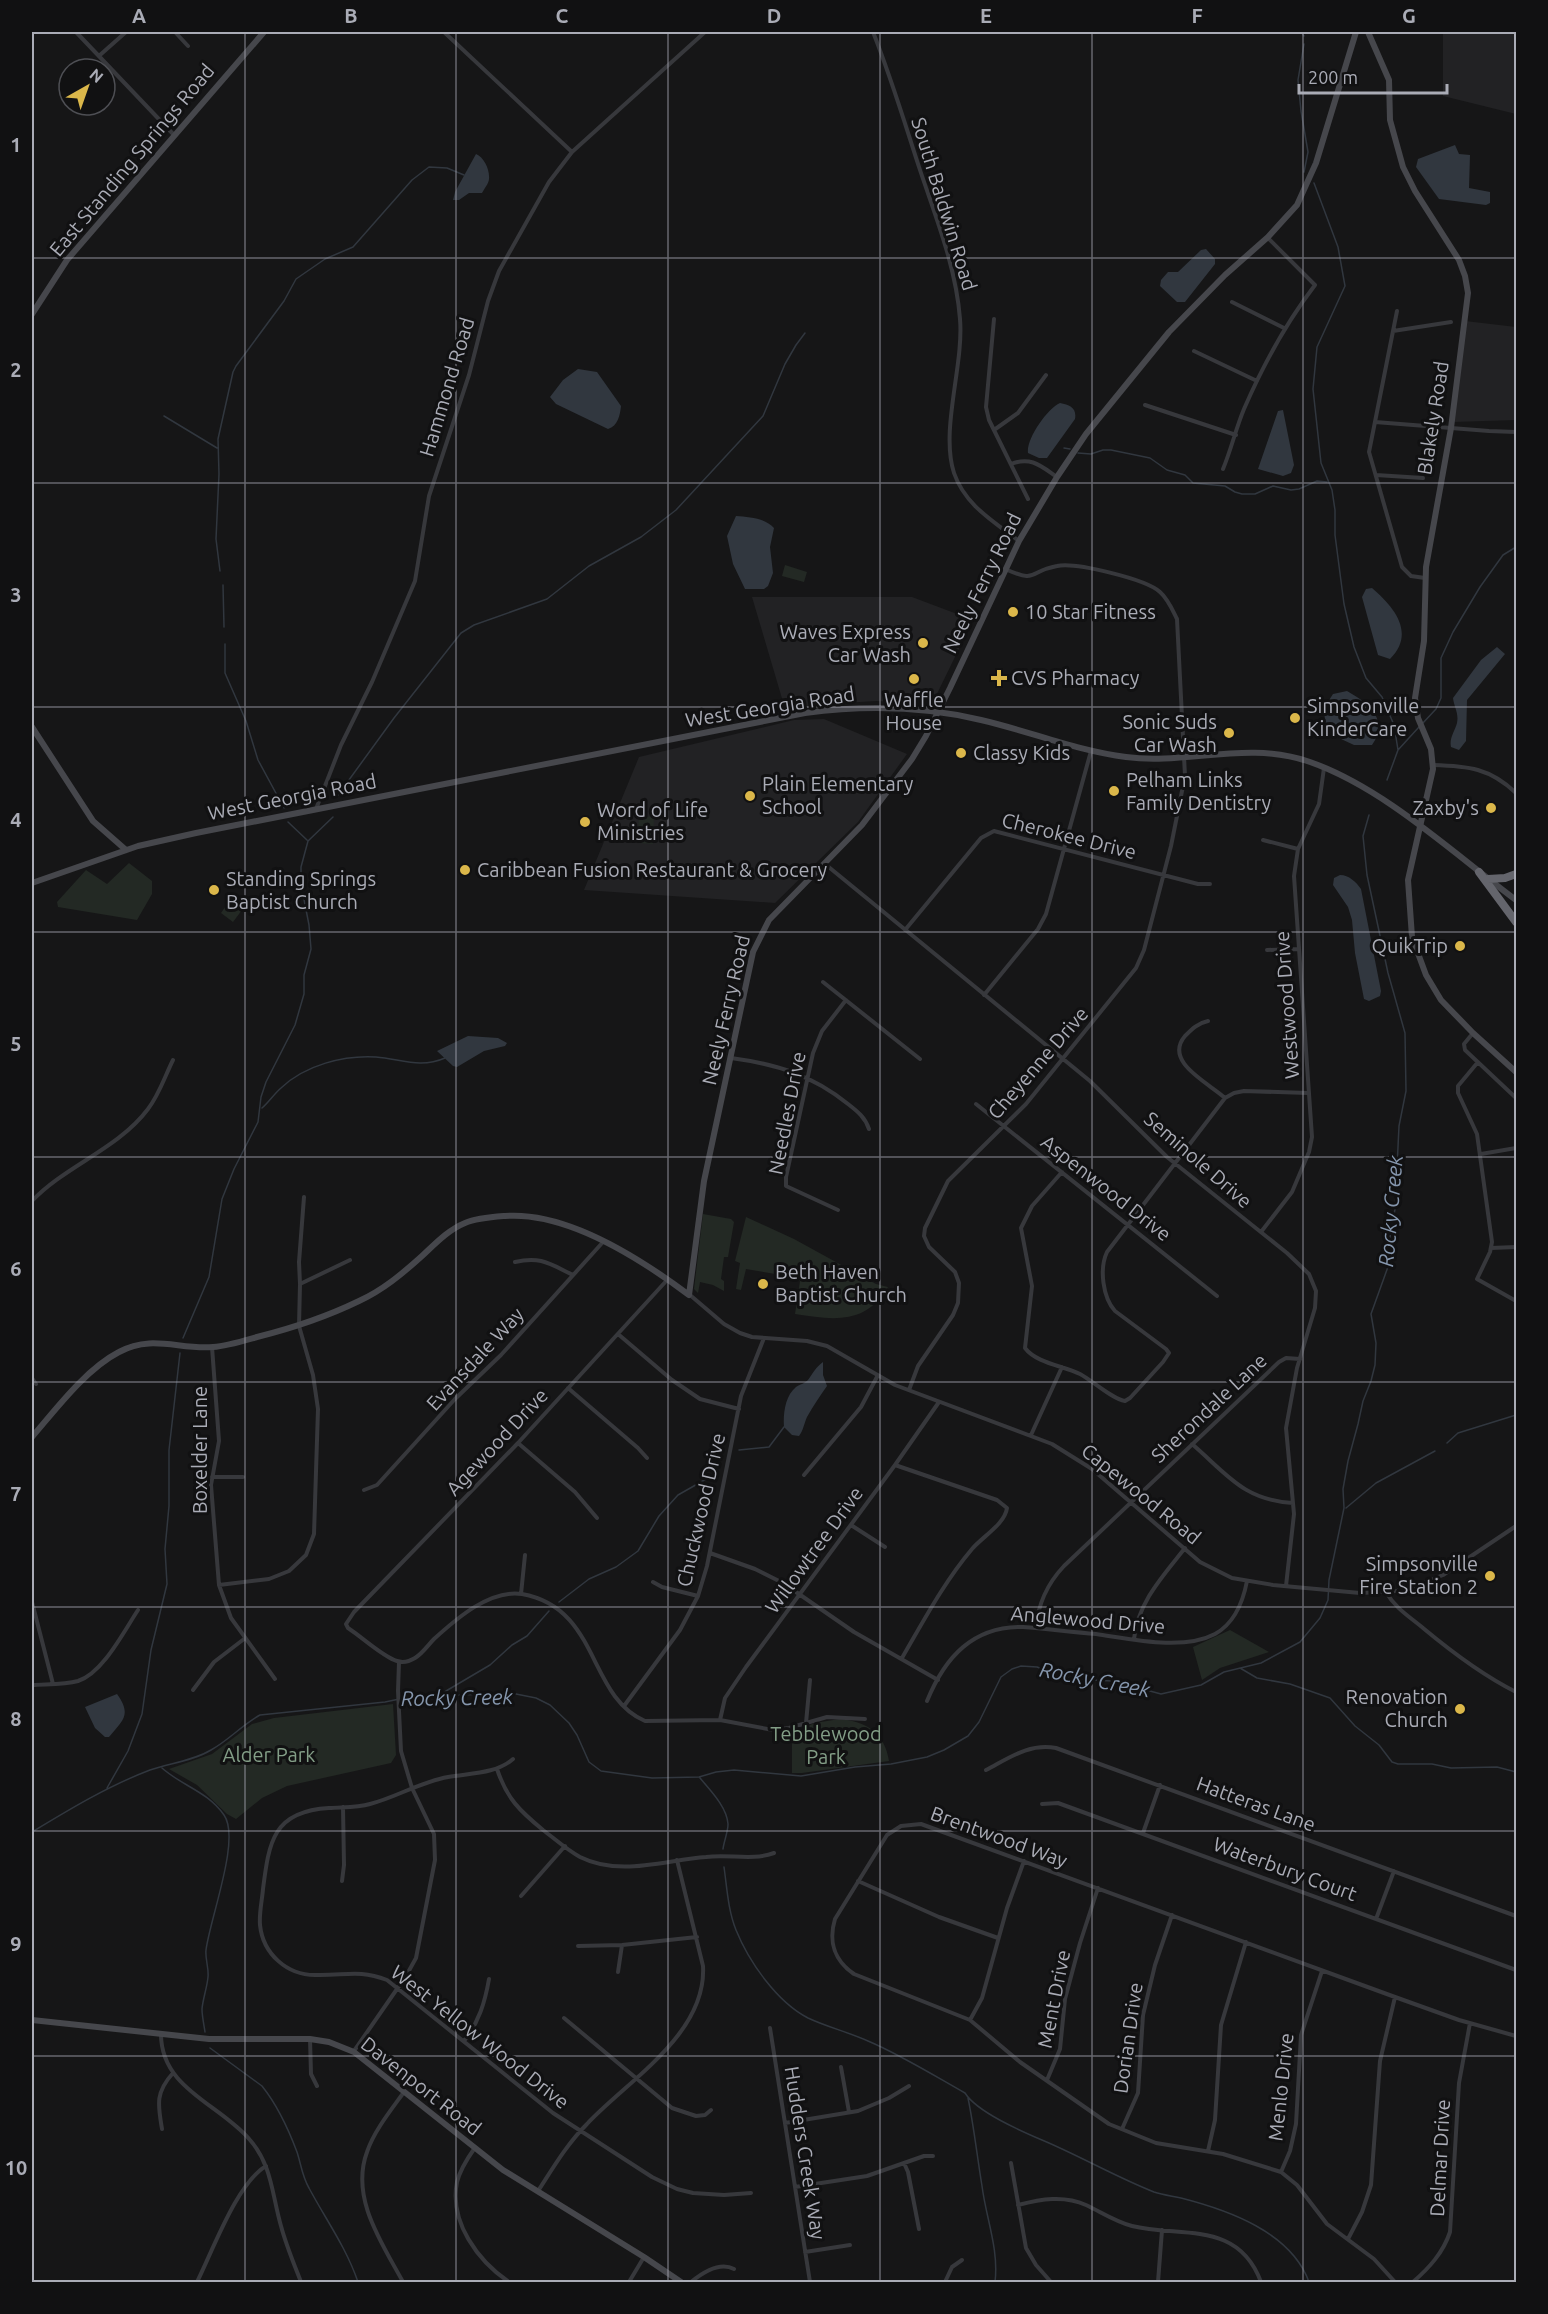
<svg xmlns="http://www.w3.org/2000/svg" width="1548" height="2314" font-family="Ubuntu,sans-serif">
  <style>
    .built { fill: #222224 }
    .green { fill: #232924 }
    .water { fill: #31373f }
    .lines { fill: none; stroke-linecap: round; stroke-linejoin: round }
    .stream { stroke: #31373f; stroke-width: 1.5 }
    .street { stroke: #37383c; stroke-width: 4 }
    .secondary { stroke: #46474c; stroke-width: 6 }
    .highway { stroke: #64656c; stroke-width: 8 }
    .grid { fill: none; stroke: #aaacb6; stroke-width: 1.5; stroke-opacity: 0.55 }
    .poi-dot { fill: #dbb74a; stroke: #111112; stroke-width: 2 }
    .labels { text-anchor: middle; stroke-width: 6; stroke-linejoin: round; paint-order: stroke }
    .street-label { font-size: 20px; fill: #aaacb6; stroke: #111112 }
    .poi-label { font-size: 20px; fill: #aaacb6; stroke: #111112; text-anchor: start }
    .park-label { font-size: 20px; fill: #839e87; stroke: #111112 }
    .water-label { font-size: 21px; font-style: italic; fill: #8596ad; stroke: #111112 }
    .neatline { fill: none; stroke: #aaacb6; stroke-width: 2 }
    .grid-label { font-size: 20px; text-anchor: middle; font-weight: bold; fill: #aaacb6 }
  </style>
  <rect width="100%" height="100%" fill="#161617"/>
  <path class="built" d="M1443,32h73v82l-73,-18z
    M1465,321l51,6v93l-63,2z
    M752,597h160l61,23 -41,84 -56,-3 -49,3 -41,8z
    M824,719l83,35 -49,68 -83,81 -191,-13 55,-133 155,-37z"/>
  <path class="green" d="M785,565l22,7 -3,10 -22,-6z
    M639,816l15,1 -1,27 -16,-1z
    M129,863l23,18v13l-15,26 -79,-13 -1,-5 29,-32 21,14z
    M234,894l10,9 -2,7 -9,12 -12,-9z
    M703,1214l28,5 3,3 -6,35h-4l-3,22 3,2v10l-11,-6 -13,-3 -2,11 -4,-4z
    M746,1217l48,22 82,45 12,3c-22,38 -55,33 -93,27l5,-33 -4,-2 1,-6 -14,-4 -2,6 -35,-6 -5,21 -5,-1 4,-26 -5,-2z
    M1230,1630l39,22 -49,16 -18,12 -9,-33z
    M393,1704l3,51 -5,8 -104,23 -25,12 -26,21 -9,-5 -30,-29 -28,-16 43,-15 40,-30 22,-6z
    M839,1719c27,2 46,14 50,42l-87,12h-10v-41l23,-9z"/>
  <path class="water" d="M1455,145l4,9 11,1 -1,33 21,4v11l-4,2 -47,-6 -23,-32 2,-8z
    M476,154c8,3 14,16 13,25 0,4 -5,10 -7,14h-13l-10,7h-6l2,-8z
    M1206,249l9,10v5l-30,38h-8l-17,-16 1,-6 7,-8h10l23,-22z
    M578,369l19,3 24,34c-1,9 -3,20 -13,23l-52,-25 -6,-7 13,-17z
    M1060,403c10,2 17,5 15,16l-28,39h-8l-11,-5c-2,-14 19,-44 32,-50z
    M1283,410l11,55 -3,8 -8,3 -25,-7 20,-58z
    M736,516c13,1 29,2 38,12l-4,19 3,26 -5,13 -4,3h-19l-12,-25 -6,-28z
    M1372,588c22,19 44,45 18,71l-12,-4 -16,-58 4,-8z
    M1497,647l8,7 -38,46 -1,41 -7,9 -8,-3c-2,-9 4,-16 6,-24 2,-10 -3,-16 -4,-25l28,-38z
    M1347,691c21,12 43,28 25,54h-18l-28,-13 -2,-24 9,-14z
    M1340,875c9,0 16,7 21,14l20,102 -1,5 -11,5 -5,-2 -9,-46 -3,-33 -4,-13 -15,-22 1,-7z
    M468,1036l30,2 9,5 -2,3 -21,5 -27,16 -4,-1 -16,-15z
    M823,1362v13l4,11c-7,10 -14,20 -20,31 -3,7 -4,14 -8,19l-7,-1 -8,-8c-1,-13 1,-31 12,-40 4,-3 8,-3 12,-7 5,-7 8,-13 15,-18z
    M117,1694c15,21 6,26 -8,43h-4l-10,-9 -10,-21z"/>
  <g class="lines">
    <path class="stream" d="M1301,32l3,4
      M1304,44l-6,36 3,31 7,41 -4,20
      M1314,183l24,64 7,39 -28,61 -4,42 8,74 11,27 3,20v25l9,69 10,43 12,31 16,19 12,28 4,25
      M164,416l53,32
      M1064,448l6,1
      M1078,453l13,1 12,-4h8l39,8 17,12 18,5 8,8 32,3 10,6 7,2h13l18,-8 18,4 8,-1 18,-8 10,1
      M220,571l-4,-32 3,-65 -1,-35 15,-67 3,-6 48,-65 12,-22 29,-20 28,-12 59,-67 17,-13 18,1 17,7
      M223,585l1,42
      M225,644v29l21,48 12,39 26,48
      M1422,724l14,-15 5,-11v-40l12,-26 27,-45 23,-32 13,-8
      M1387,780l11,-30 21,-23
      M338,795l56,-77 67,-85 13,-8 73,-26 42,-33 52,-29 35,-27 87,-94 22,-52 11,-19 9,-12
      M288,822l19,18
      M262,1108c7,-6 12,-14 19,-20 24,-23 63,-33 95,-31 25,2 44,12 69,1
      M183,1338l26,-61 13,-78 12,-30 24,-47 3,-25 5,-15 29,-57 9,-31v-19l7,-26 -2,-24 -8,-41v-17l7,-26 25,-24
      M1447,1443l11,-10 58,-18
      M739,1450l30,-3 15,-20
      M1346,1508l30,-25 59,-32
      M559,1602l30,-23 27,-12 22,-16 21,-35 19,-21 37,-21
      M1240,1668l17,10 33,6 40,14 25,28 24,19 13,17 6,2h34l19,4 46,-1 19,5
      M441,1697l5,-6 44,-26 22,-20 15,-9 22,-25
      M162,1768c20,18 45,23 62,47 17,24 -14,103 -18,135 -1,9 3,18 2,27 -1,11 -5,21 -6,32 0,7 2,16 3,23
      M700,1778c10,12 27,29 28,46 0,8 -4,17 -5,25
      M107,1788l21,-37 14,-37 9,-64 16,-66 -2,-35 4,-43v-56l11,-97
      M32,1832c38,-23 76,-46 118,-62 20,-7 43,-9 61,-20 18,-10 31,-25 49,-35l125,-13 24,-5 102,-4 25,5 14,7 19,18 8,12 12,27 12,9 51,7 47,-1 17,-5 18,-2 67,6 54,-9 36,-3 36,-7 17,-7 24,-14 11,-14 22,-45 11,-8 9,-3 16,1 33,12 43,2 48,13 40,-9 23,-13 37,-9 39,-21 20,-24 8,-18 1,-20 15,-72 -1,-19 5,-28 10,-37 5,-23 8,-20 4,-16 1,-22 -5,-29 18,-50v-21l6,-34 4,-83 7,-35 -1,-58 -17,-60 -21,-98 -4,-39 6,-21
      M724,1867c3,21 4,43 12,63 13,32 41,72 72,88 19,9 40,14 60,23 33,14 65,34 97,52 12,19 56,38 77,47 38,16 74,37 112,52 9,3 18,4 27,6 47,12 110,34 128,84
      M210,2048l52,38c16,20 26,42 35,66 4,12 5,24 12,36 17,32 37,59 49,94
      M968,2098c6,29 9,58 14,88 4,32 17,63 13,96"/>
    <path class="street" d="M76,32l98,103
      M175,32l13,14
      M444,32l128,120
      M873,32c18,45 32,92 47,138 16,48 36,97 40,149 4,46 -20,111 -6,154 11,32 39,48 65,68
      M100,55l26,-23
      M1232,302l52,26
      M1397,311l-28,141 33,115 9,9 14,2
      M994,319l-8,88 3,13 39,79
      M1393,331l58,-9
      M1194,351l63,30
      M1145,405l91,30
      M1375,422l114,9 27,1
      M994,430l24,-17 28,-38
      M1011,464c20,-8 30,2 46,13
      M1223,469c8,-19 13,-41 21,-60 19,-44 42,-86 71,-124l-47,-47
      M1376,475l47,3
      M1433,765c35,1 57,3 83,28
      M316,809l25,-64 31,-63 43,-101 14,-85 40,-121 19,-74 11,-30 50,-89 23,-30 133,-120
      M1263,840l35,9
      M825,864l265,217 77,76 120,96 22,21 7,17 -1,17 -18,60 -11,60 8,86 -8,72
      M905,930l76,-92 13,-7 204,53h12
      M1267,950l32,-1
      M823,982l97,77
      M984,995l54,-66 8,-15 45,-163
      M1208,1021c-10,2 -16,8 -23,15 -22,26 24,47 40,62
      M1473,1033l-9,11 1,6 51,48
      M731,1058c45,6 81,17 117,46 9,7 17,13 21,25
      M1478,1062l-20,24v7l19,41 15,108 -2,10 -13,27 39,22
      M976,1104l241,192
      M1481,1154l35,-6
      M1062,1172l-30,34 -11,22 11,58 -7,62c11,15 39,18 55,26 13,7 32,25 45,27l5,-3 33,-36 6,-9 -3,-4 -51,-38c-12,-13 -16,-42 -8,-59l118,-154 9,-5 10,-2 64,2
      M32,1201c33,-35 86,-52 116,-92 11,-14 17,-33 25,-49
      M838,1210l-52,-24v-9l27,-124 9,-22 24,-31
      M1261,1232l31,-40 17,-40 3,-15 -18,-261 4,-27 21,-45 5,-36
      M1491,1248l25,-1
      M515,1262c26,-6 35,2 58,13
      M668,1279l-150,164 -164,169 -8,12 2,4c14,9 35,29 49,33 6,2 13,0 18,-3 8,-5 13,-13 19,-19 22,-20 56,-50 88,-45 78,14 65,102 123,127l75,-1 53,10 16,-2 38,-11 38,2
      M300,1284l50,-24
      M690,1295l34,29 16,9 12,4 55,4 20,5 68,39 157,59 40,25 108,93 32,16 41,7 87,8 37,-2 22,-6 24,-10 73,-49
      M618,1334l54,46 28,19 39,10
      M212,1347l7,94 -8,44 8,100 12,33 44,61
      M32,1378l4,6
      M568,1388l70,60 9,10
      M909,1390l9,-24 35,-51 5,-12 1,-20 -4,-11 -26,-25 -5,-11 1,-8 23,-47 78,-77 110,-136 8,-18 27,-104 14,-70 -8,-157c-5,-10 -9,-20 -17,-27 -14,-13 -85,-30 -103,-26 -29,5 -18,18 -52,3
      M1031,1435l31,-68
      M518,1443l57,49 22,26
      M1192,1444c35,30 51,56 101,59
      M895,1465l102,35 10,8c-2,16 -25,29 -35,41 -28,33 -49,73 -70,109
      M804,1475l57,-68 17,-32
      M212,1477h31
      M364,1490l13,-5 78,-86 46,-44 102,-113
      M851,1525l34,22
      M710,1553l45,16 28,14 71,49 84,48
      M653,1582l9,5 36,9
      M219,1585l50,-6 20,-8 17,-16 8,-21 4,-125 -5,-34 -14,-49 1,-42 -1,-22 5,-65
      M1386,1592c9,16 24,25 37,36 30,25 59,47 93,64
      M521,1594l4,-39
      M32,1602l21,82
      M1036,1628c2,-25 11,-44 28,-62l215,-204 7,-4 14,1
      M1134,1639c4,-37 29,-63 51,-91
      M32,1685c15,-1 32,0 46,-4 25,-8 46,-50 60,-71
      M193,1690l21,-28 30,-23
      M927,1701c18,-44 46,-75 96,-74 24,2 49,5 73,7 35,5 87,17 119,0 20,-11 28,-32 32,-53
      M624,1706l56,-76 18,-34 9,-30 34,-170 23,-58
      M720,1720l5,-22 21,-31 149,-202 44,-63
      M806,1723l4,-43
      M513,1759c-17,15 -43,14 -65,18 -28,5 -51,20 -78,27 -13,4 -27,3 -41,4 -56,3 -60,34 -66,81 -1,12 -4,24 -3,36 3,29 27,50 55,50 30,1 43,-6 72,5l166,133 99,64 25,12 16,4 31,2 27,-2
      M497,1769c10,30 23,42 46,61 12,9 24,20 37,27 40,20 85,3 126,0 24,-3 46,4 68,-4
      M986,1770c23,-12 43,-27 70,-22l460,168
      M1042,1804l16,-1 458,167
      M1143,1833l17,-48
      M342,1881l2,-16 -1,-58
      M858,1881l81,36 59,21
      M521,1896l44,-50
      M1376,1919l18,-48
      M578,1946l44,-1 75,-8
      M618,1972l4,-27
      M564,2018l108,90 24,8 9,-1 6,-5
      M970,2020l12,-22 25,-90 17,-47
      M770,2028l40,254
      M161,2034c0,55 59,70 89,106 22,25 22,55 31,86 5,19 13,38 20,56
      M310,2039l1,35 6,12
      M464,2041c15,-19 21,-39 25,-62
      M354,2051l52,-75 10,-18 19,-98 -1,-26 -22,-46 -11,-37 -3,-60 1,-29
      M841,2067l8,45
      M1047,2080l13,-31 5,-50 15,-56 18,-55
      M785,2123l73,-12 31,-13 20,-12
      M162,2129c-4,-24 -7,-36 11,-56
      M1122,2129l16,-36 5,-78 12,-50 17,-50
      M474,2149c-7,10 -14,21 -17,33 -8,40 21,79 52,100
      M1208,2151l7,-31 6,-95 25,-83
      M904,2163l4,9 11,57
      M1011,2163l15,85 10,17 15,17
      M1281,2172l9,-21 6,-27 5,-89 21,-64
      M795,2187l72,-11 57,-20h9
      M538,2191c15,-23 29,-47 49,-67 40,-43 120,-90 116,-158l-26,-106
      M1018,2205c23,-6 46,-10 68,0 15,7 30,17 46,21 50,12 106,-6 129,56
      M1348,2239l14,-27 9,-27 9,-124 15,-64
      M805,2252l45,-7
      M197,2282c16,-32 40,-99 69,-116
      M403,2282c-21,-39 -53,-84 -36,-130 7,-21 24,-42 37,-60
      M629,2282l15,-25
      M691,2282c11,-9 28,-21 43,-13
      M945,2282l7,-15 10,-7
      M1158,2282l4,-52
      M1395,2282l-21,-23 -47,-35 -30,-39 -16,-13 -58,-18 -67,-11 -47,-19 -89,-62 -50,-42 -116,-46c-19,-13 -26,-32 -19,-55l52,-84 14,-9 20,-2 474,173 64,23 57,16
      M1413,2282c16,-14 30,-29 37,-50l9,-149 11,-60"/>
    <path class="secondary" d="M1368,32l21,48 1,40 13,47 12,24 44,69 6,16 3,17 -17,135 -25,139 -2,74 -9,57 3,20 13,31 2,20 -25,111 4,57 14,38 15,25 32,33 43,39
      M32,314l35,-54 197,-228
      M32,727l61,94 33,29
      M32,883l106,-37 58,-13 609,-120c59,-8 118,-7 176,7 48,11 96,31 145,37 62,8 121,-17 184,5 74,26 143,91 206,138
      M32,1437c24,-28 54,-68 87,-85 33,-18 60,-2 94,-5 14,-1 30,-6 44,-10 36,-9 69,-20 102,-36 24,-11 43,-27 63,-45 13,-12 26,-26 43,-33 12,-5 27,-6 40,-7 62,-5 136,43 184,79l15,-114 49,-229 16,-32 93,-95 50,-66 14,-23 24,-48 69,-147 38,-64 29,-43 83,-102 56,-57 43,-38 29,-32 19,-42 40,-131
      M32,2020l177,19h101l19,3 25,10 149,118 141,87 37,25"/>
    <path class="highway" d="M1479,872l37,50
      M1488,879l17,-1 11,-4"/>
  </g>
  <path class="grid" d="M245,32v2250M456,32v2250M668,32v2250M880,32v2250M1092,32v2250M1303,32v2250M32,258h1484M32,483h1484M32,707h1484M32,932h1484M32,1157h1484M32,1382h1484M32,1607h1484M32,1831h1484M32,2056h1484"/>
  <g class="poi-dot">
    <circle cx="1013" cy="612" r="6"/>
    <circle cx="923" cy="643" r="6"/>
    <path d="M996 669h6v6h6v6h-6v6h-6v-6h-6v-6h6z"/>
    <circle cx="914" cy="679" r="6"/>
    <circle cx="1295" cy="718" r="6"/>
    <circle cx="1229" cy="733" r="6"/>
    <circle cx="961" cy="753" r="6"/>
    <circle cx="1114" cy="791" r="6"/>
    <circle cx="750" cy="796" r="6"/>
    <circle cx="1491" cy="808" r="6"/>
    <circle cx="585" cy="822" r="6"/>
    <circle cx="465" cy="870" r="6"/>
    <circle cx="214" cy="890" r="6"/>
    <circle cx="1460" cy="946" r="6"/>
    <circle cx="763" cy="1284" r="6"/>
    <circle cx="1490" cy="1576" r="6"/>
    <circle cx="1460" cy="1709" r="6"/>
  </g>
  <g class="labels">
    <g class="street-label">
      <text transform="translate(132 160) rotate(-50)" y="7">East Standing Springs Road</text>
      <text transform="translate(944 204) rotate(73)" y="7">South Baldwin Road</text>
      <text transform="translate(447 387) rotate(-73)" y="7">Hammond Road</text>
      <text transform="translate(1433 418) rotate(-81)" y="7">Blakely Road</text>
      <text transform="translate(982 583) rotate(-64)" y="7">Neely Ferry Road</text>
      <text transform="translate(770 707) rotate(-9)" y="7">West Georgia Road</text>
      <text transform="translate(292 797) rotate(-11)" y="7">West Georgia Road</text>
      <text transform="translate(1069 836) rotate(14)" y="7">Cherokee Drive</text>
      <text transform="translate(1287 1005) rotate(-94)" y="7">Westwood Drive</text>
      <text transform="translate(726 1010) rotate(-77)" y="7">Neely Ferry Road</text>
      <text transform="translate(1038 1063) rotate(-49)" y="7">Cheyenne Drive</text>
      <text transform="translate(787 1113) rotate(-79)" y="7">Needles Drive</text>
      <text transform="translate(1198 1160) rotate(41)" y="7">Seminole Drive</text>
      <text transform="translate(1106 1188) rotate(38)" y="7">Aspenwood Drive</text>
      <text transform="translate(475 1359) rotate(-47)" y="7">Evansdale Way</text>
      <text transform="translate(1209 1408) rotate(-43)" y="7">Sherondale Lane</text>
      <text transform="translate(497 1442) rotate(-47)" y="7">Agewood Drive</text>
      <text transform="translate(200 1450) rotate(-90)" y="7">Boxelder Lane</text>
      <text transform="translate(1141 1494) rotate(39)" y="7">Capewood Road</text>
      <text transform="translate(701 1510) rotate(-77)" y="7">Chuckwood Drive</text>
      <text transform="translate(814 1550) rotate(-54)" y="7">Willowtree Drive</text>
      <text transform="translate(1088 1620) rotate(5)" y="7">Anglewood Drive</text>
      <text transform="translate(1256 1804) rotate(20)" y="7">Hatteras Lane</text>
      <text transform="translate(999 1837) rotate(20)" y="7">Brentwood Way</text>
      <text transform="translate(1285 1869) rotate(20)" y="7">Waterbury Court</text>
      <text transform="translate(1054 1999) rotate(-79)" y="7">Ment Drive</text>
      <text transform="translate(480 2037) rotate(38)" y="7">West Yellow Wood Drive</text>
      <text transform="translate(1128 2038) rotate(-82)" y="7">Dorian Drive</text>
      <text transform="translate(421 2086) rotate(38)" y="7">Davenport Road</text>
      <text transform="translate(1281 2087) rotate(-84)" y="7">Menlo Drive</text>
      <text transform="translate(805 2153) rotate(81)" y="7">Hudders Creek Way</text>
      <text transform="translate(1440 2158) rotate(-87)" y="7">Delmar Drive</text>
    </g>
    <g class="poi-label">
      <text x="1025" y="619">10 Star Fitness</text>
      <text x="911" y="639" text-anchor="end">Waves Express<tspan x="911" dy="23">Car Wash</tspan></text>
      <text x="1011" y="685">CVS Pharmacy</text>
      <text x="914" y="707" text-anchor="middle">Waffle<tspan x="914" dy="23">House</tspan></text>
      <text x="1307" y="713">Simpsonville<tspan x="1307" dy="23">KinderCare</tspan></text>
      <text x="1217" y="729" text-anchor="end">Sonic Suds<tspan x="1217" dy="23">Car Wash</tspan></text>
      <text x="973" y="760">Classy Kids</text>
      <text x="1126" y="787">Pelham Links<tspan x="1126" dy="23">Family Dentistry</tspan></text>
      <text x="762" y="791">Plain Elementary<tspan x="762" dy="23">School</tspan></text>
      <text x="1479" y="815" text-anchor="end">Zaxby's</text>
      <text x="597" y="817">Word of Life<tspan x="597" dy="23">Ministries</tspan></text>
      <text x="477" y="877">Caribbean Fusion Restaurant &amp; Grocery</text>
      <text x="226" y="886">Standing Springs<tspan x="226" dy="23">Baptist Church</tspan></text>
      <text x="1448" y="953" text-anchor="end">QuikTrip</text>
      <text x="775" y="1279">Beth Haven<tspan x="775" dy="23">Baptist Church</tspan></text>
      <text x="1478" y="1571" text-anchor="end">Simpsonville<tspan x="1478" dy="23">Fire Station 2</tspan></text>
      <text x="1448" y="1704" text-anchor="end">Renovation<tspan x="1448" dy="23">Church</tspan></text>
    </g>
    <g class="park-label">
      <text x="826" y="1741">Tebblewood<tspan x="826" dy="23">Park</tspan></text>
      <text x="269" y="1762">Alder Park</text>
    </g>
    <g class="water-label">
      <text transform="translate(1391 1211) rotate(-85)" y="7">Rocky Creek</text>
      <text transform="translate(1095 1680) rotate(11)" y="7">Rocky Creek</text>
      <text transform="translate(457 1698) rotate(-1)" y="7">Rocky Creek</text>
    </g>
  </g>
  <rect width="1548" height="2314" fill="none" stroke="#111112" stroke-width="66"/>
  <g transform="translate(87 87) rotate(40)"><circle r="28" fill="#111112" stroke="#4e4f54" stroke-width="1.5"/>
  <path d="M0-4.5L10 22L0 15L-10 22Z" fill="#dbb74a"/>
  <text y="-9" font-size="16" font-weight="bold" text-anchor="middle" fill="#aaacb6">N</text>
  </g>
  <path d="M1299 84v9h148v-9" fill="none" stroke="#aaacb6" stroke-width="3"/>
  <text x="1308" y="84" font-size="18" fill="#aaacb6" stroke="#111112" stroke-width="4.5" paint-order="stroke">200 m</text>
  <rect x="33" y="33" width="1482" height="2248" class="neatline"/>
  <g class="grid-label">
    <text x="139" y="23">A</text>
    <text x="351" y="23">B</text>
    <text x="562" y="23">C</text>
    <text x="774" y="23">D</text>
    <text x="986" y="23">E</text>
    <text x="1197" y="23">F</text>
    <text x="1409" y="23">G</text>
    <text x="16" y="152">1</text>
    <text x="16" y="377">2</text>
    <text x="16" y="602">3</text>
    <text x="16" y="827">4</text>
    <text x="16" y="1051">5</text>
    <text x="16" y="1276">6</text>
    <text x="16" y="1501">7</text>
    <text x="16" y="1726">8</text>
    <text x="16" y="1951">9</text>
    <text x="16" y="2175">10</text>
  </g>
</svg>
